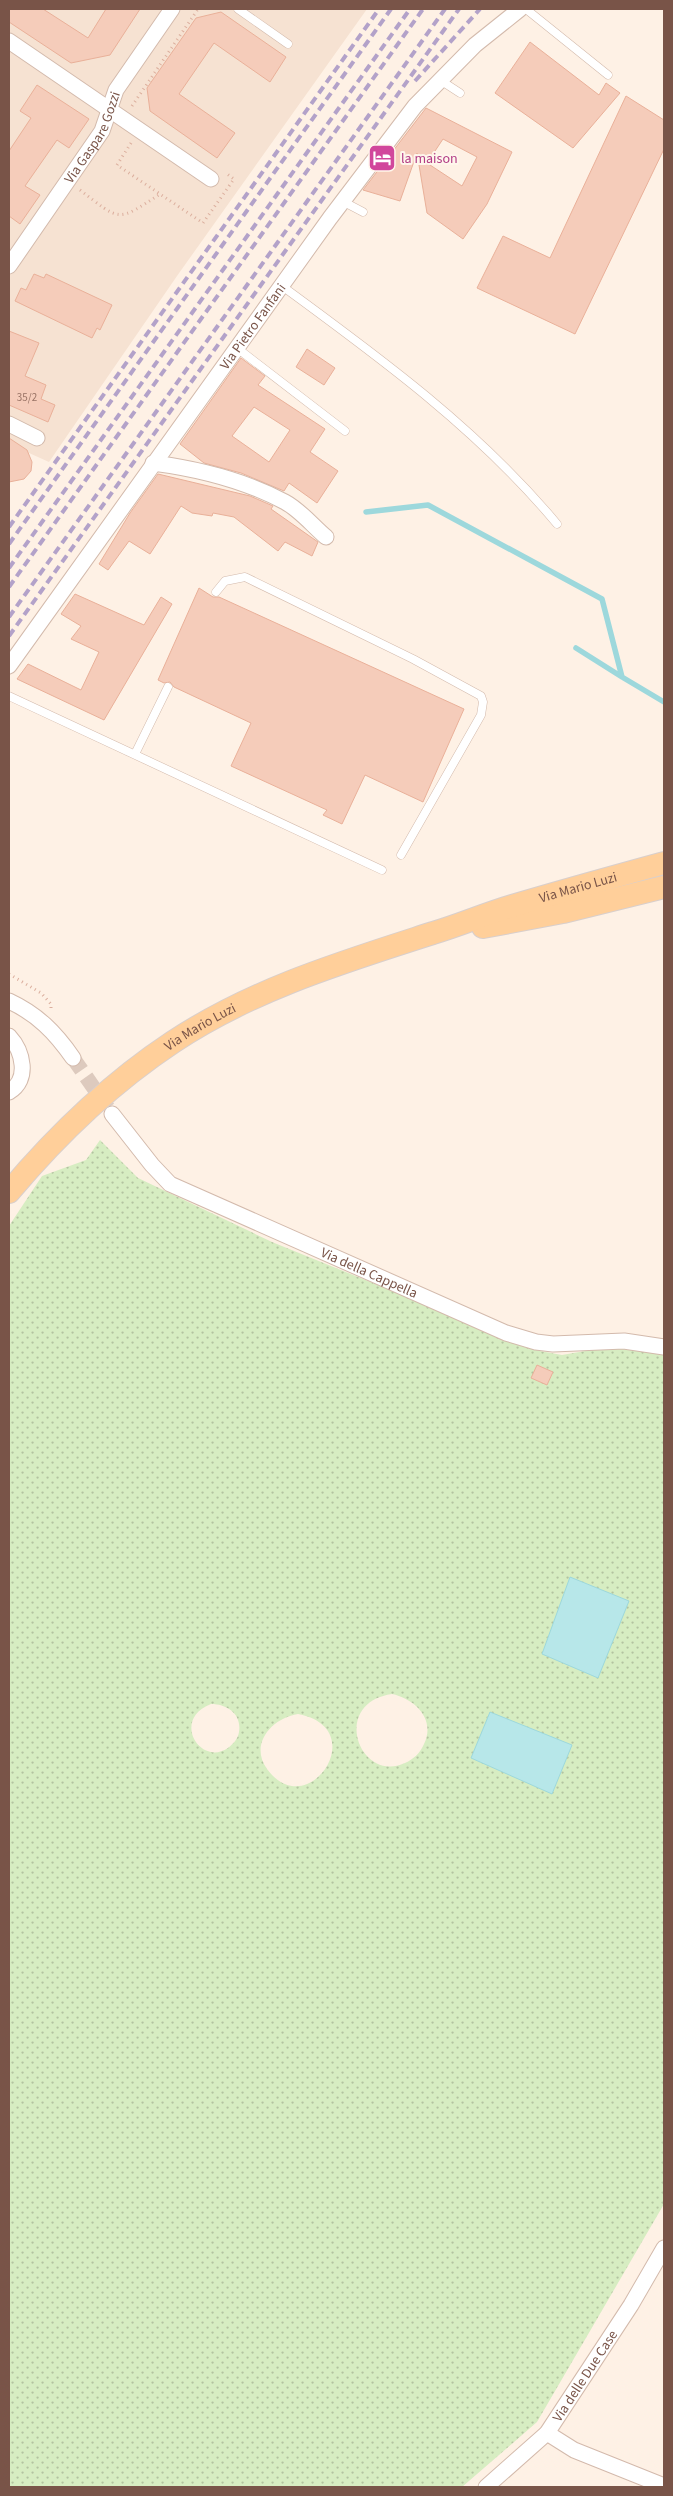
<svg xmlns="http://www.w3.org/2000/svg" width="673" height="2496" font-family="'Source Sans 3',sans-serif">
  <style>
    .residential { fill: #f6e2d2 }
    .grass { fill: url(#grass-dots); fill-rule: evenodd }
    .water { fill: #b7e7e9; stroke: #9dd8dc }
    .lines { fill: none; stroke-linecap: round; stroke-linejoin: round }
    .stream { stroke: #9dd8dc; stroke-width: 5.5 }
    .building { fill: #f5ccba; stroke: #e9b099; fill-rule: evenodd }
    .minor-tunnel { stroke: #ddcabe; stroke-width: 15; stroke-dasharray: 15 8; stroke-linecap: butt }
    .service-casing { stroke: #d3baac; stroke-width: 9 }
    .minor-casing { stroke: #d3baac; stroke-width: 17 }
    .primary-casing { stroke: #d9cfcc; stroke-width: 24 }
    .path { stroke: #dbae9d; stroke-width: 3; stroke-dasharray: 1 4; stroke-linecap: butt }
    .service { stroke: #fff; stroke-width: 8 }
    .minor { stroke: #fff; stroke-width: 15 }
    .primary { stroke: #ffcf9a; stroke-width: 22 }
    .rail { stroke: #b3a2c9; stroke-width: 4; stroke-dasharray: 8 5; stroke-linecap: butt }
    .labels { text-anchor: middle; stroke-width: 4; stroke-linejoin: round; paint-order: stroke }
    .number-label { font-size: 11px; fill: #987264 }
    .street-label { font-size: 14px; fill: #795448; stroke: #fff6ec }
    .hotel-label { font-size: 14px; fill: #b23c85; stroke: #fff6ec; text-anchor: start }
  </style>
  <defs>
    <pattern id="grass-dots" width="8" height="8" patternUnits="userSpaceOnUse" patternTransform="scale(1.25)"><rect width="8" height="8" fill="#d7edc2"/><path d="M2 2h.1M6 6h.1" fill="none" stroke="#b3c3a0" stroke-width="1.8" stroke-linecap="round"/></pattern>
  </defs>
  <rect width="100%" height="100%" fill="#fef1e5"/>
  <path class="residential" d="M9,9h358l-190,267 -128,186 -40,-18z"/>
  <path class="grass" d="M100,1140l38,38 134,64 268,109 22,4 46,-8 56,7v850l-127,218 -75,65h-453v-1261l33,-50 44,-16zM392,1694c23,5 44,25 32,50 -4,9 -10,15 -19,19 -46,21 -75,-60 -13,-69zM211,1704c16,0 31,10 28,28 -1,7 -6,12 -11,16 -28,19 -57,-29 -17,-44zM298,1714c75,14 10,111 -31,55 -18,-25 5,-51 31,-55z"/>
  <path class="water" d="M570,1577l59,24 -31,77 -56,-24z
    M490,1712l82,33 -20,49 -81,-36z"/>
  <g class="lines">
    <path class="stream" d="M366,512l62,-7 174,94 20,78 42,25
      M576,648l46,29"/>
  </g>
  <path class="building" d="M9,9h34l45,29 18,-29h34l-30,46 -39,8 -62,-41z
    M221,12l65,45 -16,25 -56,-39 -35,51 56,39 -18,25 -67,-47 -3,-23 49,-70z
    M530,42l69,53 7,-12 14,10 -47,55 -78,-55z
    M37,85l52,34 -20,29 -12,-8 -32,46 15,9 -20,29 -11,-8v-65l22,-33 -11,-7z
    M626,96l38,24v29l-89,185 -98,-46 26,-52 47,22z
    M426,108l86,44 -25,52 -24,35 -36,-26 -10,-60 -17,48 -37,-11zM443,139l34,18 -15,29 -35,-23z
    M34,274l10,4 2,-4 66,31 -12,25 -3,-2 -5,10 -77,-37 6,-13 5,2z
    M9,331l30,12 -14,33 21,9 -5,14 14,6 -7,17 -39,-17z
    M307,349l28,19 -11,17 -28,-18z
    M241,358l24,18 -7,9 67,44 -15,23 28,19 -21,32 -28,-20 -5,8 -43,-18 -37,-10 -24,-19zM254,407l36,23 -21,32 -37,-26z
    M9,438l18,12 5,12 -1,9 -7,8 -15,3z
    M158,474l92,22 23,10 -2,3 47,33 -6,14 -27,-14 -7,9 -44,-34 -21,-4 -1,3 -20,-3 -11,-7 -31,48 -21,-13 -21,29 -9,-6 31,-51z
    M199,588l14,9h6l245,112 -41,93 -58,-27 -23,49 -19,-9 4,-5 -96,-44 20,-43 -77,-36 -4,-5 -6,1 -6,-3z
    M75,594l69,31 17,-28 11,7 -68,116 -87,-41 11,-15 53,26 18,-38 -28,-13 10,-13 -20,-12z
    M537,1365l16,7 -6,13 -16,-7z"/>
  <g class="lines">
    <path class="minor-tunnel" d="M73,1058l39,56"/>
    <g class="service-casing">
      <path id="service" d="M238,9l50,35
        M526,9l82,66
        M440,80l20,13
        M344,202l19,10
        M282,286c97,71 197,144 275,238
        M237,348l108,83
        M216,592l9,-11 20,-4 168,82 68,37 2,6 -2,13 -80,140
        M9,696l373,174
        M135,754l33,-67"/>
    </g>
    <g class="minor-casing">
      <g id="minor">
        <path d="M9,41l202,138"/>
        <path id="s1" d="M9,266l93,-135 14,-41 56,-81"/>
        <path d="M9,424l28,14"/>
        <path d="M153,463c46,6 91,17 132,39 15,8 28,24 41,35"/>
        <path id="s2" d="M9,666l321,-448 85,-112 60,-61 45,-36"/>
        <path d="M9,1001c28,13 46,31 64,57"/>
        <path d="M9,1036c14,15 21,44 0,56"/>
        <path id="s3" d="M112,1114l40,51 18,19 336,149 30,9 17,2 71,-3 40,6"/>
        <path d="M547,2433l27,17 90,36"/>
        <path id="s4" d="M486,2487l61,-54 84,-128 33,-57"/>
      </g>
    </g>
    <g class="primary-casing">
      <g id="primary">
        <path d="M483,927l80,-15 101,-25"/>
        <path id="s5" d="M9,1192c48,-57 102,-109 164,-150 80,-53 170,-80 260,-109 27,-8 52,-19 79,-27 50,-15 101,-29 152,-43"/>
      </g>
    </g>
    <path class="path" d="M132,106l66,-97
      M131,143l-14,22 86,58 31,-44 -8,-6
      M80,190c41,31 36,33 80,4
      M9,974l32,19 10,11v4"/>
    <use href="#service" class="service"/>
    <use href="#minor" class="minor"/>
    <use href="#primary" class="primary"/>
    <path class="rail" d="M415,81l65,-72
      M9,527l370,-518
      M9,544l382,-535
      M9,568l401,-559
      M9,587l414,-578
      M9,617l436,-608
      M9,636l450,-627"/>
  </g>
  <defs>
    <g id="hotel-square" transform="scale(1.4375)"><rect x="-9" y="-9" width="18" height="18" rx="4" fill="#d1479c" stroke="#fff6ec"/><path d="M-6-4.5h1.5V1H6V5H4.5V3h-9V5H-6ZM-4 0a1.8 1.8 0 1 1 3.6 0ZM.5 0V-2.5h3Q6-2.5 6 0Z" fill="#fff"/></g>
  </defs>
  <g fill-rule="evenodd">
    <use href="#hotel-square" x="382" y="158"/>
  </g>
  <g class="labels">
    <g class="number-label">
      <text x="27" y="401">35/2</text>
    </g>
    <g class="street-label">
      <text dy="5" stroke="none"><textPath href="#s1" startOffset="154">Via Gaspare Gozzi</textPath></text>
      <text dy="5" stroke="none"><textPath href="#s2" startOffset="418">Via Pietro Fanfani</textPath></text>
      <text dy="5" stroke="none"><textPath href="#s5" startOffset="658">Via Mario Luzi</textPath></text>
      <text dy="5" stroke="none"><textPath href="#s5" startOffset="254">Via Mario Luzi</textPath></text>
      <text dy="5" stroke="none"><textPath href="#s3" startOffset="309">Via della Cappella</textPath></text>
      <text dy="5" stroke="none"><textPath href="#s4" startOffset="150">Via delle Due Case</textPath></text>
    </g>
    <g class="hotel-label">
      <text x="401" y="163">la maison</text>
    </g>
  </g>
  <rect width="673" height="2496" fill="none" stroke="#795448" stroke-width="20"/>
</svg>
